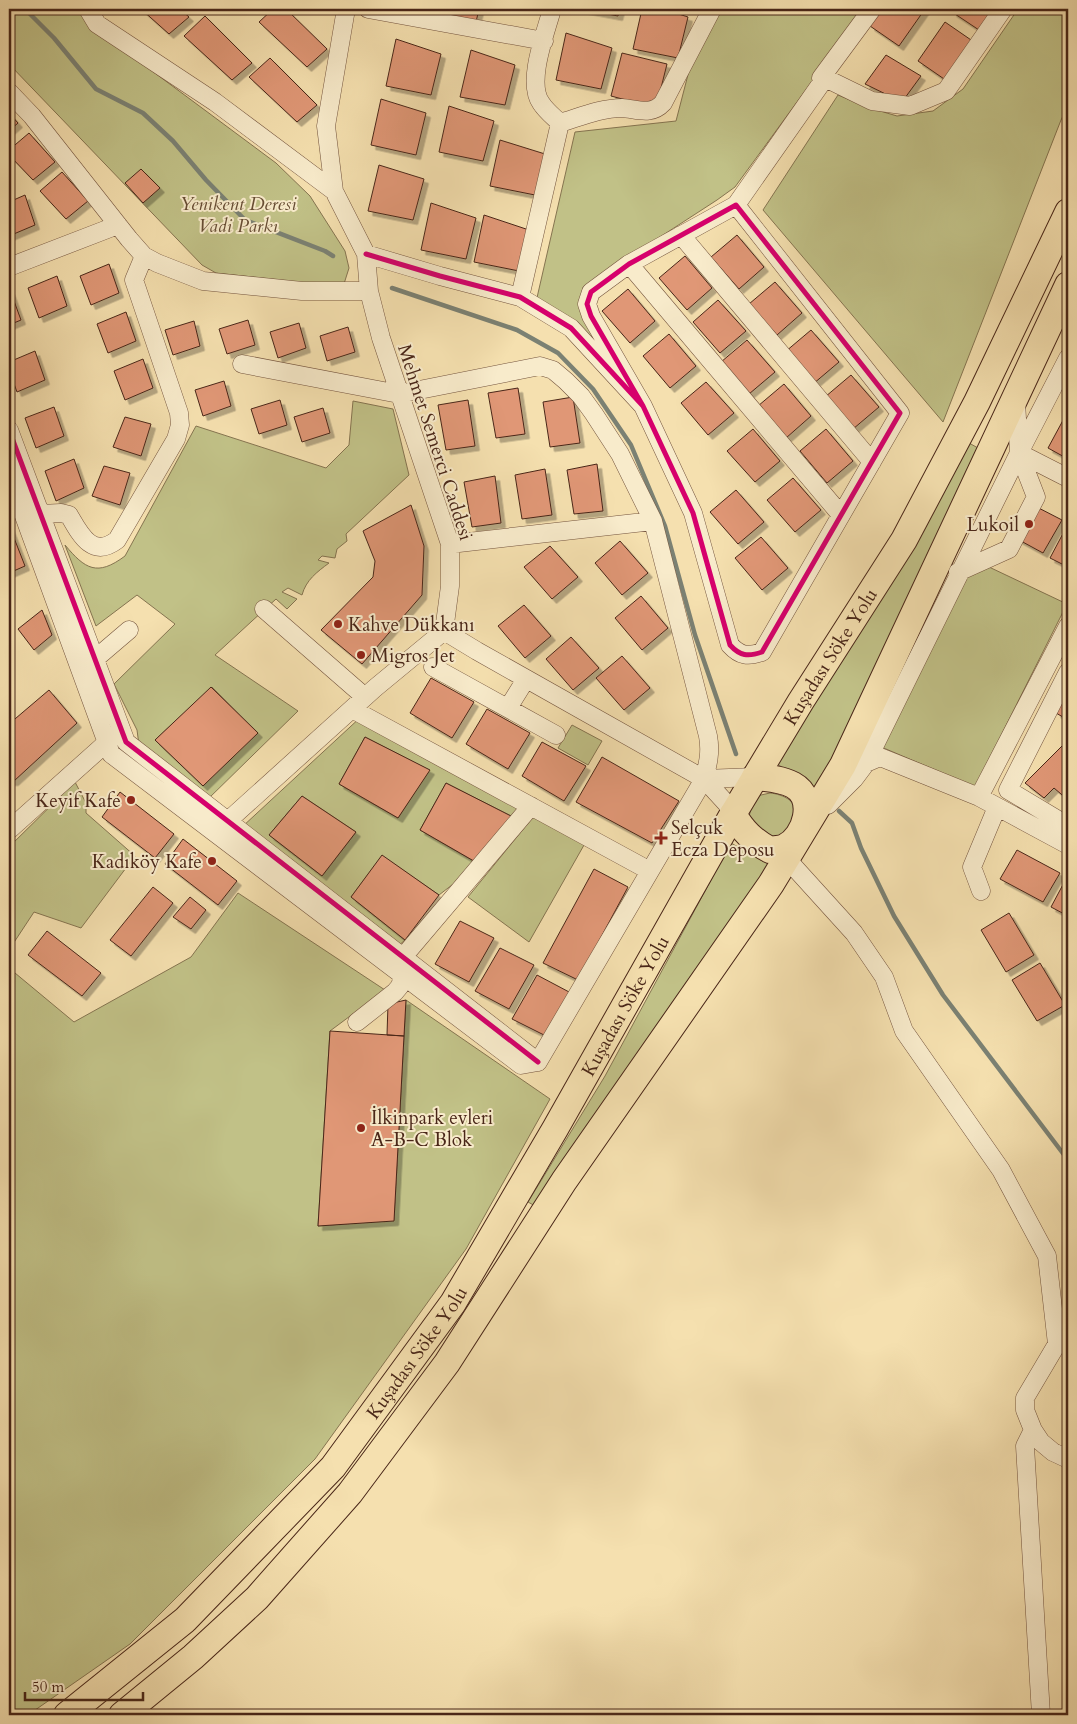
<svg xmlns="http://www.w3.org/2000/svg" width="1077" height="1724" font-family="Cardo,serif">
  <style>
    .green { fill: #c1c187; stroke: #857450; fill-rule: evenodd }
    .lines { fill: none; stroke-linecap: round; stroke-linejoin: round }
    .stream { stroke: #7b8173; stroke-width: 4.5 }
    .building { fill: #e09776; stroke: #492618; filter: url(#shadow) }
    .minor-casing { stroke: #74543e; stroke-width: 19 }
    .highway-casing { stroke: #492618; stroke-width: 28 }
    .minor { stroke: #f8ebcb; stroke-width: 18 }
    .highway { stroke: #f5e0af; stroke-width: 26 }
    .cycleway-casing { stroke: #f8ebcb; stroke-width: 8 }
    .cycleway { stroke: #d6006c; stroke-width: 5 }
    .poi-dot { fill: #8f2418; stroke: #f8ebcb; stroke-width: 2 }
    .labels { text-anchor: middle; stroke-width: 4; stroke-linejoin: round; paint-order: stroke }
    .park-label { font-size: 19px; font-style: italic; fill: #674d34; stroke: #f8ebcb }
    .street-label { font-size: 19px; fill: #492618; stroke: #f8ebcb }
    .poi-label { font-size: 19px; fill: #492618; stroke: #f8ebcb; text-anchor: start }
  </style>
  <defs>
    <filter id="shadow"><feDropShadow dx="4.5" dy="4.5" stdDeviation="0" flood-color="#0004"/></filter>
  </defs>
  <rect width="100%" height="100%" fill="#f5e0af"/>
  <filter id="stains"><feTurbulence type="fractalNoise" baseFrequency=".004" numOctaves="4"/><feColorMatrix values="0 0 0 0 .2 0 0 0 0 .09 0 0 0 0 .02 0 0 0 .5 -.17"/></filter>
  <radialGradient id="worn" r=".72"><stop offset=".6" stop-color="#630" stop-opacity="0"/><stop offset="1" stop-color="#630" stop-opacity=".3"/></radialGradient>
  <path class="green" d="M9,9h70l14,18 183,136 34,33 35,55 4,17 -6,19 -127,-14 -14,-8 -193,-201z
    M705,9h160l-130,178 -18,13 -134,87 -3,18 27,55 -71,-58 39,-170 101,-11z
    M1018,9h50v97l-7,14 -118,302 -180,-212 75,-115 32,13 27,8 36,-5 30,-22z
    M353,401l40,8 16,66 -63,59 1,7 -10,8 -2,9 -13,-2 -4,4 11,3c-12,9 -23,17 -27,32l-14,-7 -6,4 15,7 -10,10 -11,-10 -61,56 83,56 -91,89 -68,-55 -2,-15 -23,-46 61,-60 -38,-29 -41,31 -31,-81c20,24 32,32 60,11l71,-130 130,42 23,-23zM212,687l45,46 -54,52 -48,-45z
    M969,443l9,5 -143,311 -19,29 -39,-24z
    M989,567l78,37 -92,183 -96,-41 84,-170z
    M363,715l160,87 -12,14 -65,-33 -26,47 59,34 -40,31 -57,-39 -31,41 54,43 -8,7 -155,-120zM365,737l64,33 -31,48 -59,-34zM302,796l54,36 -34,44 -53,-41z
    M572,725l30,16 -14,24 -30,-17z
    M75,782l11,21v10l49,43 -54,72 -47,-16 -25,38v-103z
    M770,793c12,1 31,9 26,25 -2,6 -7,12 -11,18l-19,2 -17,-22 5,-17 7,-4z
    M538,811l50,27 -59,104 -61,-45z
    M731,843l42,24 -236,340 -9,-5 77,-126z
    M238,893l147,97 -55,41 -12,195 76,-6 12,-220 144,99 -84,150 -151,210 -185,185 -102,71h-19v-747l65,54 117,-65z"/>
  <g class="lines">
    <path class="stream" d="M25,9l29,29 42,51 47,24 30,28 33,39 39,40 80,31 8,5
      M392,288l125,42 41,23 35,36 38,56 34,81 30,109 41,119
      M839,811l13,12 9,25 33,68 49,79 125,165"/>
  </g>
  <path class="building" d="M141,9h39l9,8 -20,17z
    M273,9h13l41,40 -20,18 -48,-45z
    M432,9h47l-3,13 -45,-9z
    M581,9h39l-2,7z
    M642,9h21l25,8 -10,41 -45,-9z
    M882,9h43l-26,37 -29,-20z
    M954,9h43l-15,23 -30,-20z
    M205,16l47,47 -20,17 -48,-44z
    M945,22l29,20 -27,39 -29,-20z
    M566,33l46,15 -11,41 -45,-9z
    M396,39l45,15 -10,41 -45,-9z
    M471,50l44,15 -10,40 -45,-8z
    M622,53l45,11 -11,44 -45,-12z
    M886,55l35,21 -19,26 -37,-18z
    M270,58l47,47 -20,17 -48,-45z
    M381,99l45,14 -10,42 -45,-10z
    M449,106l45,15 -11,40 -44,-9z
    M9,113l9,10 -9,8z
    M29,133l26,29 -22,18 -24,-25v-5z
    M500,140l45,14 -10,41 -45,-9z
    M379,165l45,14 -11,41 -45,-9z
    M141,169l19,19 -17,15 -18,-20z
    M62,172l26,29 -22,18 -26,-28z
    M25,195l10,30 -26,11v-34z
    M431,203l45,15 -10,41 -45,-9z
    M484,215l45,15 -10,41 -45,-9z
    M737,235l27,32 -25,22 -28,-32z
    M685,256l27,32 -25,22 -28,-32z
    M109,264l10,29 -28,12 -11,-29z
    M57,276l10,30 -28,12 -11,-30z
    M775,282l27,31 -25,22 -28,-31z
    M628,289l27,32 -25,22 -28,-32z
    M10,290l11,30 -12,5v-34z
    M718,300l28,31 -26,22 -27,-31z
    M126,312l10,29 -28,12 -11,-29z
    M248,320l7,25 -28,9 -8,-25z
    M194,321l6,25 -27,9 -8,-25z
    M299,323l7,25 -28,10 -8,-26z
    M348,327l7,25 -28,9 -7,-25z
    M811,330l28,32 -26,22 -28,-32z
    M669,334l27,32 -26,22 -27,-32z
    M747,340l28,32 -26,22 -28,-32z
    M35,351l10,29 -28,12 -8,-22v-8z
    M143,359l10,29 -28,12 -11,-29z
    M851,375l28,32 -26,22 -28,-32z
    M224,381l7,25 -28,10 -8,-26z
    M706,382l28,31 -26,22 -27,-32z
    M784,384l27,32 -25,22 -28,-32z
    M518,388l7,46 -29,4 -8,-45z
    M573,397l7,46 -30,4 -7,-45z
    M280,400l7,25 -28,9 -8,-25z
    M468,400l7,46 -29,4 -8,-45z
    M54,407l10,29 -28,12 -11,-30z
    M323,408l7,25 -28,9 -8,-25z
    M1068,411v48l-20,-11z
    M125,417l26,7 -10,32 -28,-9z
    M753,429l27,32 -25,21 -28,-31z
    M826,429l27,32 -26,22 -27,-32z
    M74,459l10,29 -28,13 -11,-30z
    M597,464l6,47 -29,3 -7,-44z
    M104,466l26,7 -10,32 -28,-9z
    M545,469l7,46 -30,4 -7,-44z
    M495,476l6,47 -29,4 -8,-45z
    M793,478l28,32 -26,22 -28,-32z
    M736,490l28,32 -26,22 -28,-32z
    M1027,502l35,18 -19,33 -35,-19z
    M411,505l13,41 -2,49 -60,69 -41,-34 52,-53 2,-16 -12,-30z
    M1068,524v43l-18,-9z
    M9,525l16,41 -16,7z
    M761,537l27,31 -26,22 -27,-32z
    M620,541l28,32 -26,22 -27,-32z
    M550,546l28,31 -26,22 -28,-32z
    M641,596l27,32 -26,22 -27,-32z
    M524,605l27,31 -26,22 -27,-32z
    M42,610l10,25 -18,15 -16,-21z
    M571,637l28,31 -26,22 -27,-31z
    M622,656l28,32 -26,22 -28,-32z
    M431,678l43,24 -22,36 -42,-25z
    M211,687l47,46 -55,53 -48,-46z
    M49,690l28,33 -63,58h-5v-57z
    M1067,695l1,1v24l-12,-7z
    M487,709l43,24 -22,36 -42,-25z
    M365,737l65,33 -32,48 -59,-34z
    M1068,740v60l-14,-12 -10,10 -19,-15z
    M542,742l44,24 -22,35 -42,-25z
    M602,757l77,44 -27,42 -76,-41z
    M446,783l65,33 -32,48 -59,-34z
    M120,792l54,42 -19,24 -53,-41z
    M302,796l54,36 -34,44 -53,-41z
    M183,839l54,42 -19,24 -53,-41z
    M1017,850l43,23 -17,29 -43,-23z
    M382,855l57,40 -34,45 -54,-43z
    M594,869l34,18 -50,93 -35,-17z
    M1067,877l1,1v38l-17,-9z
    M153,887l20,16 -42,53 -21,-16z
    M190,897l16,13 -15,19 -18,-12z
    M1009,913l25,42 -28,17 -25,-42z
    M460,921l34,17 -25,44 -34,-18z
    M47,931l54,42 -19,23 -54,-41z
    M500,948l34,17 -25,44 -34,-18z
    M1040,963l25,42 -28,16 -25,-41z
    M537,975l34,18 -25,43 -34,-17z
    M406,1000l-2,36 -17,-1 1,-31z
    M330,1031l74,5 -10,185 -76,5z"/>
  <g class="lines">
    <g class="minor-casing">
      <path id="minor" d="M88,9l9,15 118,78 119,89
        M346,9l-20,117 8,65 32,63 3,37 12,47 69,206v42l-6,45 33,20 227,128 22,24 7,11
        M368,9l176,32
        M552,9c-6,23 -26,73 -11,94 5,8 13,14 19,20
        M821,78l51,-69
        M9,92l23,24 97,123 15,17 13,7 46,18 99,10h67
        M560,123c20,-6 41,-15 62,-15 15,1 29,8 41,-5l49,-94
        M736,205l89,-127 47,23 38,5 36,-15 57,-82
        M681,235l191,227
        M366,254l74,22 80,21 51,31 72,78 50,107 37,132c10,11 18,12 32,7l138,-239 -164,-208 -107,59 -38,28 -4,12 4,12 52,90
        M629,264l212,251
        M9,267l109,-42
        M520,297l40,-174
        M242,364l157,30 141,-28 13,4 13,11 15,15 13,18 26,40 33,67 55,215c3,16 0,28 -4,43l-166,283
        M9,430l117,312 412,320
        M1019,453l49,25
        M9,475l102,279 410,311 17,-3
        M40,514l21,-1 8,2c11,19 23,44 48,25l59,-101 4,-14 -1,-12 -45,-133 10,-24
        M450,544l203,-23
        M958,572l51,-23 27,-52 -17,-44 49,-95
        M264,609l101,88
        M95,659l34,-29
        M433,667l123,68
        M1068,672l-60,118 60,36
        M508,708l18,-29
        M352,709l298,162
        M866,763l153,-310 -3,-51
        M704,779l51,-2
        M979,797l89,-171
        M828,805l26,-26 12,-16 14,-6 99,40 89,48
        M220,828l155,-140 69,-57
        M9,830l105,-94
        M786,858l68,75 30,44 20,54 97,139 46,86 10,88 -32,54v12l8,20 8,12 12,10 15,7
        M981,891l-9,-24 25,-60
        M403,957l128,-151
        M357,1022l38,-30 5,-6 3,-10
        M1033,1430l-8,16 16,269"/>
    </g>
    <g class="highway-casing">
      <g id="highway">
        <path d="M733,814c10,17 20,27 37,36 5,-1 11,-1 15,-3 21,-10 32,-49 8,-62 -11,-6 -25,-7 -38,-8"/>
        <path id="s1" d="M67,1715l118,-95 148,-153 120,-164 102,-174 178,-315 68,-113 103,-161 73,-138 91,-190"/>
        <path d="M122,1715l71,-58 64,-59 93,-105 97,-130 117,-182 207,-297 72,-119 225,-480"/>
      </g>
    </g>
    <use href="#minor" class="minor"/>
    <use href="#highway" class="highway"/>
    <g class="cycleway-casing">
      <path id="cycleway" d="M366,254l74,22 80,21 51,31 72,78 50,107 37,132c10,11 18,12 32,7l138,-239 -164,-208 -107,59 -38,28 -4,12 4,12 52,90
        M9,430l117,312 412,320"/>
    </g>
    <use href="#cycleway" class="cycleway"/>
  </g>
  <g class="poi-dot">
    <circle cx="1029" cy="524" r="5"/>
    <circle cx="338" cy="624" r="5"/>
    <circle cx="361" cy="655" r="5"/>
    <circle cx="131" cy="800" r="5"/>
    <path d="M658.5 830.5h5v5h5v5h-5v5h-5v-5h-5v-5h5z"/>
    <circle cx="212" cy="861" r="5"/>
    <circle cx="361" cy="1128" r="5"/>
  </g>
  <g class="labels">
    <g class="park-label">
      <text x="238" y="210">Yenikent Deresi<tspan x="238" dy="22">Vadi Parkı</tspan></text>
    </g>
    <g class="street-label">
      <text transform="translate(436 442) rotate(72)" y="7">Mehmet Semerci Caddesi</text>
      <text dy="7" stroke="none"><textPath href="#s1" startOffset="1316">Kuşadası Söke Yolu</textPath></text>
      <text dy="7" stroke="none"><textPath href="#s1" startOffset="911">Kuşadası Söke Yolu</textPath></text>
      <text dy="7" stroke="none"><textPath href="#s1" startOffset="506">Kuşadası Söke Yolu</textPath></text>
    </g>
    <g class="poi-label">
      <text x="1019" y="531" text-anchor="end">Lukoil</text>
      <text x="348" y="631">Kahve Dükkanı</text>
      <text x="371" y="662">Migros Jet</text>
      <text x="121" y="807" text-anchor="end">Keyif Kafe</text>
      <text x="671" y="834">Selçuk<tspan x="671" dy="22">Ecza Deposu</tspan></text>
      <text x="202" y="868" text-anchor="end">Kadıköy Kafe</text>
      <text x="371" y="1124">İlkinpark evleri<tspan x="371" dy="22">A-B-C Blok</tspan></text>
    </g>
  </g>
  <rect width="1077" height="1724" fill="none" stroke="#f5e0af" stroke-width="30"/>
  <rect x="10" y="10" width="1057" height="1704" fill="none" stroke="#492618" stroke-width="2.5"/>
  <rect x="15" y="15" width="1047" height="1694" fill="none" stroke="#492618"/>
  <path d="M25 1692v8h118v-8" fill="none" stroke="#492618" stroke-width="2.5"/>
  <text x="32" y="1692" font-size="15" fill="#492618" stroke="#f8ebcb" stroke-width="4" paint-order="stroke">50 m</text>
  <rect width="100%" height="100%" filter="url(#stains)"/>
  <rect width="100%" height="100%" fill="url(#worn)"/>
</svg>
